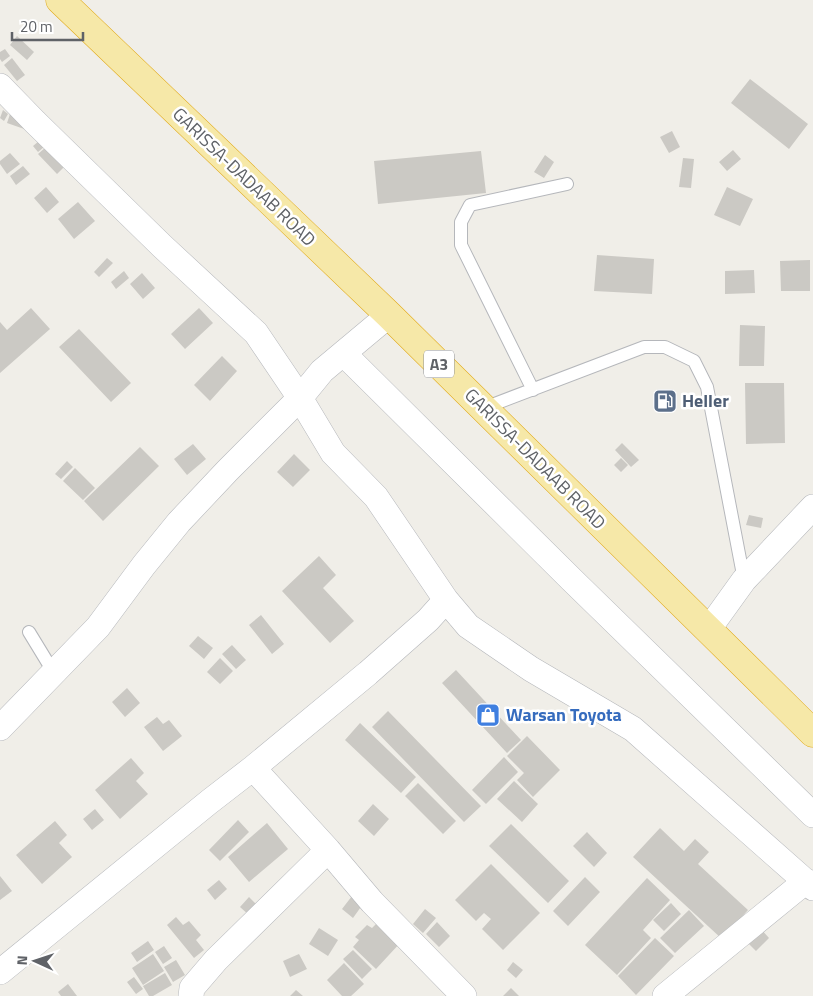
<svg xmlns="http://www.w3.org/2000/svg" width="813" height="996" font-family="'Titillium Web',sans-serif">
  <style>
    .building { fill: #cbc9c4 }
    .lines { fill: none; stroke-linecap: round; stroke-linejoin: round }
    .service-casing { stroke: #b5b7bb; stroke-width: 14 }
    .minor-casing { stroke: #b5b7bb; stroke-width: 26 }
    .trunk-casing { stroke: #e1a917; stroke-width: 29 }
    .service { stroke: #fff; stroke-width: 12 }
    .minor { stroke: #fff; stroke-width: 25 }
    .trunk { stroke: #f6e8a8; stroke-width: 28 }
    .labels { text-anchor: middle; stroke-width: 5; stroke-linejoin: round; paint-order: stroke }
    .shield { fill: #fff; stroke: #8f9195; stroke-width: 1 }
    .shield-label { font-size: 16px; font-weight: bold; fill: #5f6267 }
    .street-label { font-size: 18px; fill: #5f6267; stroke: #fff }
    .service-label { font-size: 18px; font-weight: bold; fill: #4e5e75; stroke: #fff; text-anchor: start }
    .shop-label { font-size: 18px; font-weight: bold; fill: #366cbe; stroke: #fff; text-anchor: start }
  </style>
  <rect width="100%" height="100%" fill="#f0eee8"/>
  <path class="building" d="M17,36l17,16 -7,8 -17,-15z
    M5,49l5,7 -8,6 -2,-3v-7z
    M12,58l13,17 -8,6 -13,-16z
    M750,79l58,45 -19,25 -58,-46z
    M3,110l5,4 -4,7 -4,-3z
    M10,114l20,17 -23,-8z
    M672,131l8,16 -11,6 -9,-16z
    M39,141l5,6 -6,5 -5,-6z
    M46,147l18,20 -7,7 -19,-20z
    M733,150l8,9 -14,12 -8,-9z
    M481,151l5,42 -108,11 -4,-43z
    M10,153l10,11 -13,10 -7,-10v-3z
    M545,155l9,7 -10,16 -10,-6z
    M683,158l11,1 -3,29 -12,-1z
    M23,166l7,8 -14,11 -6,-9z
    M46,187l13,15 -12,11 -13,-15z
    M727,187l26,12 -13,27 -26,-11z
    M78,202l17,19 -21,18 -16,-20z
    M597,255l57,4 -2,35 -58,-3z
    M107,258l6,5 -14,14 -5,-5z
    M810,260v31h-29l-1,-30z
    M754,270l1,23 -30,1v-23z
    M124,271l5,7 -13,11 -5,-7z
    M142,273l13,15 -12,11 -13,-15z
    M31,308l19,21 -50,44v-51l7,8z
    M199,308l14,15 -28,26 -14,-15z
    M740,325l25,1 -1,40h-25z
    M79,329l52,54 -20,19 -52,-55z
    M222,356l15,15 -27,30 -16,-16z
    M745,383h39l1,60 -39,1z
    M622,443l17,17 -8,7 -16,-17z
    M193,444l13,15 -19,16 -13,-16z
    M140,447l19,19 -56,55 -19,-20z
    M294,454l16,16 -17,17 -16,-15z
    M621,458l7,7 -7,7 -7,-7z
    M67,461l6,6 -12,12 -6,-5z
    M75,468l20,20 -12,12 -20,-19z
    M749,515l14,3 -2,10 -15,-3z
    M319,556l17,19 -13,13 31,33 -24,22 -48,-52z
    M261,615l23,29 -12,10 -23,-29z
    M198,636l15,12 -9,11 -15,-13z
    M232,645l14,15 -10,9 -14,-15z
    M220,658l13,13 -13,13 -13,-12z
    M456,670l65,70 -14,13 -65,-70z
    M127,688l13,15 -15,14 -13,-15z
    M388,711l93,95 -17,16 -92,-95z
    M157,717l6,7 6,-4 13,16 -19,15 -19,-24z
    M360,723l56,54 -15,16 -56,-53z
    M527,736l33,34 -27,27 -16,-17 7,-7 -17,-17z
    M504,757l14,15 -32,32 -14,-14z
    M131,758l13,15 -8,8 12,13 -28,25 -25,-29z
    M514,781l24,23 -16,18 -25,-23z
    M418,783l38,38 -13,13 -38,-38z
    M373,804l16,15 -15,17 -16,-15z
    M95,809l9,11 -12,10 -9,-11z
    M238,820l11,12 -29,29 -11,-11z
    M55,821l12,14 -8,8 13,14 -30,27 -26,-29z
    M267,823l21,26 -39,33 -21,-25z
    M511,824l58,57 -21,22 -59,-57z
    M660,828l24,23 11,-12 14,13 -11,12 50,46 -26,29 -89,-82z
    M587,832l20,21 -13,14 -21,-21z
    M491,864l49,49 -37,37 -21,-21 9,-10 -7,-6 -8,8 -21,-21z
    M0,876l12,15 -12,9z
    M585,877l15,15 -32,34 -15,-15z
    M647,878l23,22 -27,30 8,8 -34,37 -32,-30z
    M219,880l8,9 -12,11 -8,-10z
    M352,896l11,8 -10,14 -11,-9z
    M249,897l10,10 -9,9 -10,-9z
    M671,903l10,11 -17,17 -11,-11z
    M425,909l11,9 -13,15 -10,-9z
    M689,910l15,16 -29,27 -15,-15z
    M176,917l7,8 6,-4 12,14 -5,5 8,10 -10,8 -27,-33z
    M379,921l22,21 -25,27 -23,-22 6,-7 -4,-3 12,-12 5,3z
    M437,922l13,14 -11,11 -13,-13z
    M319,928l19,12 -10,16 -19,-12z
    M760,928l9,10 -13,13 -10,-10z
    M655,938l19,18 -38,39 -18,-19z
    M148,941l6,9 -17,12 -6,-9z
    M164,946l8,12 -9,6 -8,-12z
    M353,950l19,19 -10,10 -19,-20z
    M153,954l11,17 -21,14 -11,-17z
    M299,954l8,15 -17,8 -7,-16z
    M176,960l9,15 -12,7 -9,-15z
    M513,962l10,8 -7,8 -9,-8z
    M344,963l20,21 -13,12h-9l-15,-16z
    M165,973l7,12 -19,11h-4l-6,-10z
    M134,977l9,12 -7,5 -9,-12z
    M68,984l9,12h-16l-3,-4z
    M511,988l8,8h-16z
    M296,990l7,6h-13z"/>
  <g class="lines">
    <g class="service-casing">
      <path id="service" d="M533,390l-72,-145v-23l9,-17 97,-21
        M484,408l160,-61h21l29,14 13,26 37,193
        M29,632l25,41"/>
    </g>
    <g class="minor-casing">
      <path id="minor" d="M0,86l35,36 127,124 94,87 44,65 33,55 43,44 70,103 22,26 63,43 102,60 180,159
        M344,354l227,225 242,236
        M708,630l36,-50 69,-73
        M0,728l98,-101 46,-62 35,-43 49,-52 72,-72 22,-27 67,-56
        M253,768l75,82 44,52 92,94
        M0,972l209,-170 44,-34 115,-95 60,-53 18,-20
        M191,996l1,-8 24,-28 112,-110
        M665,996l141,-115"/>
    </g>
    <g class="trunk-casing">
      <path id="trunk" d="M60,0l329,315 424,418"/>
    </g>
    <use href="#service" class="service"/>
    <use href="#minor" class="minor"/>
    <use href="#trunk" class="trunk"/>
  </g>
  <defs>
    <g id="fuel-square" transform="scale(1.25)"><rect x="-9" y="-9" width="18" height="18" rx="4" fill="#5c6f8a" stroke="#fff"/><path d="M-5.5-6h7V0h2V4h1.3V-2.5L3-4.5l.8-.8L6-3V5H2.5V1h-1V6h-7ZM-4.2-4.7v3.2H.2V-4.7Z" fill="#fff"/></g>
    <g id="shop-square" transform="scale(1.25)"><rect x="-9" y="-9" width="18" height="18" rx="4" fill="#3f7fe0" stroke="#fff"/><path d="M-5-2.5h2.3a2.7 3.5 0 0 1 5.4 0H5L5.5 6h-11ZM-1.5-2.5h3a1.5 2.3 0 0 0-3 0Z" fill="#fff"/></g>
  </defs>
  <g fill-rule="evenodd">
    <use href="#fuel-square" x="665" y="401"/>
    <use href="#shop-square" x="488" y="715"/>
  </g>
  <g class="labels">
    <rect class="shield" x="424" y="350.5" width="30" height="27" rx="4"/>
    <g class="shield-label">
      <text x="439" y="370">A3</text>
    </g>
    <g class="street-label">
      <text transform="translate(244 177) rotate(44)" y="6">GARISSA-DADAAB ROAD</text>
      <text transform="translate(535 459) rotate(45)" y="6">GARISSA-DADAAB ROAD</text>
    </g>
    <g class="service-label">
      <text x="682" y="407">Heller</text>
    </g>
    <g class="shop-label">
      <text x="506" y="721">Warsan Toyota</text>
    </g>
  </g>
  <g transform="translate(35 961) rotate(273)" stroke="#ffffff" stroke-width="4" paint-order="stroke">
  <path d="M0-4L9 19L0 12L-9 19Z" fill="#5f6267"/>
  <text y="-8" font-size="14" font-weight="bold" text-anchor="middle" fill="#5f6267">N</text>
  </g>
  <path d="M12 32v8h71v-8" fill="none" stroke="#5f6267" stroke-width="2.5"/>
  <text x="20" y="32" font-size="15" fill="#5f6267" stroke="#ffffff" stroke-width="4" paint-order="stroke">20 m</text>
</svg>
